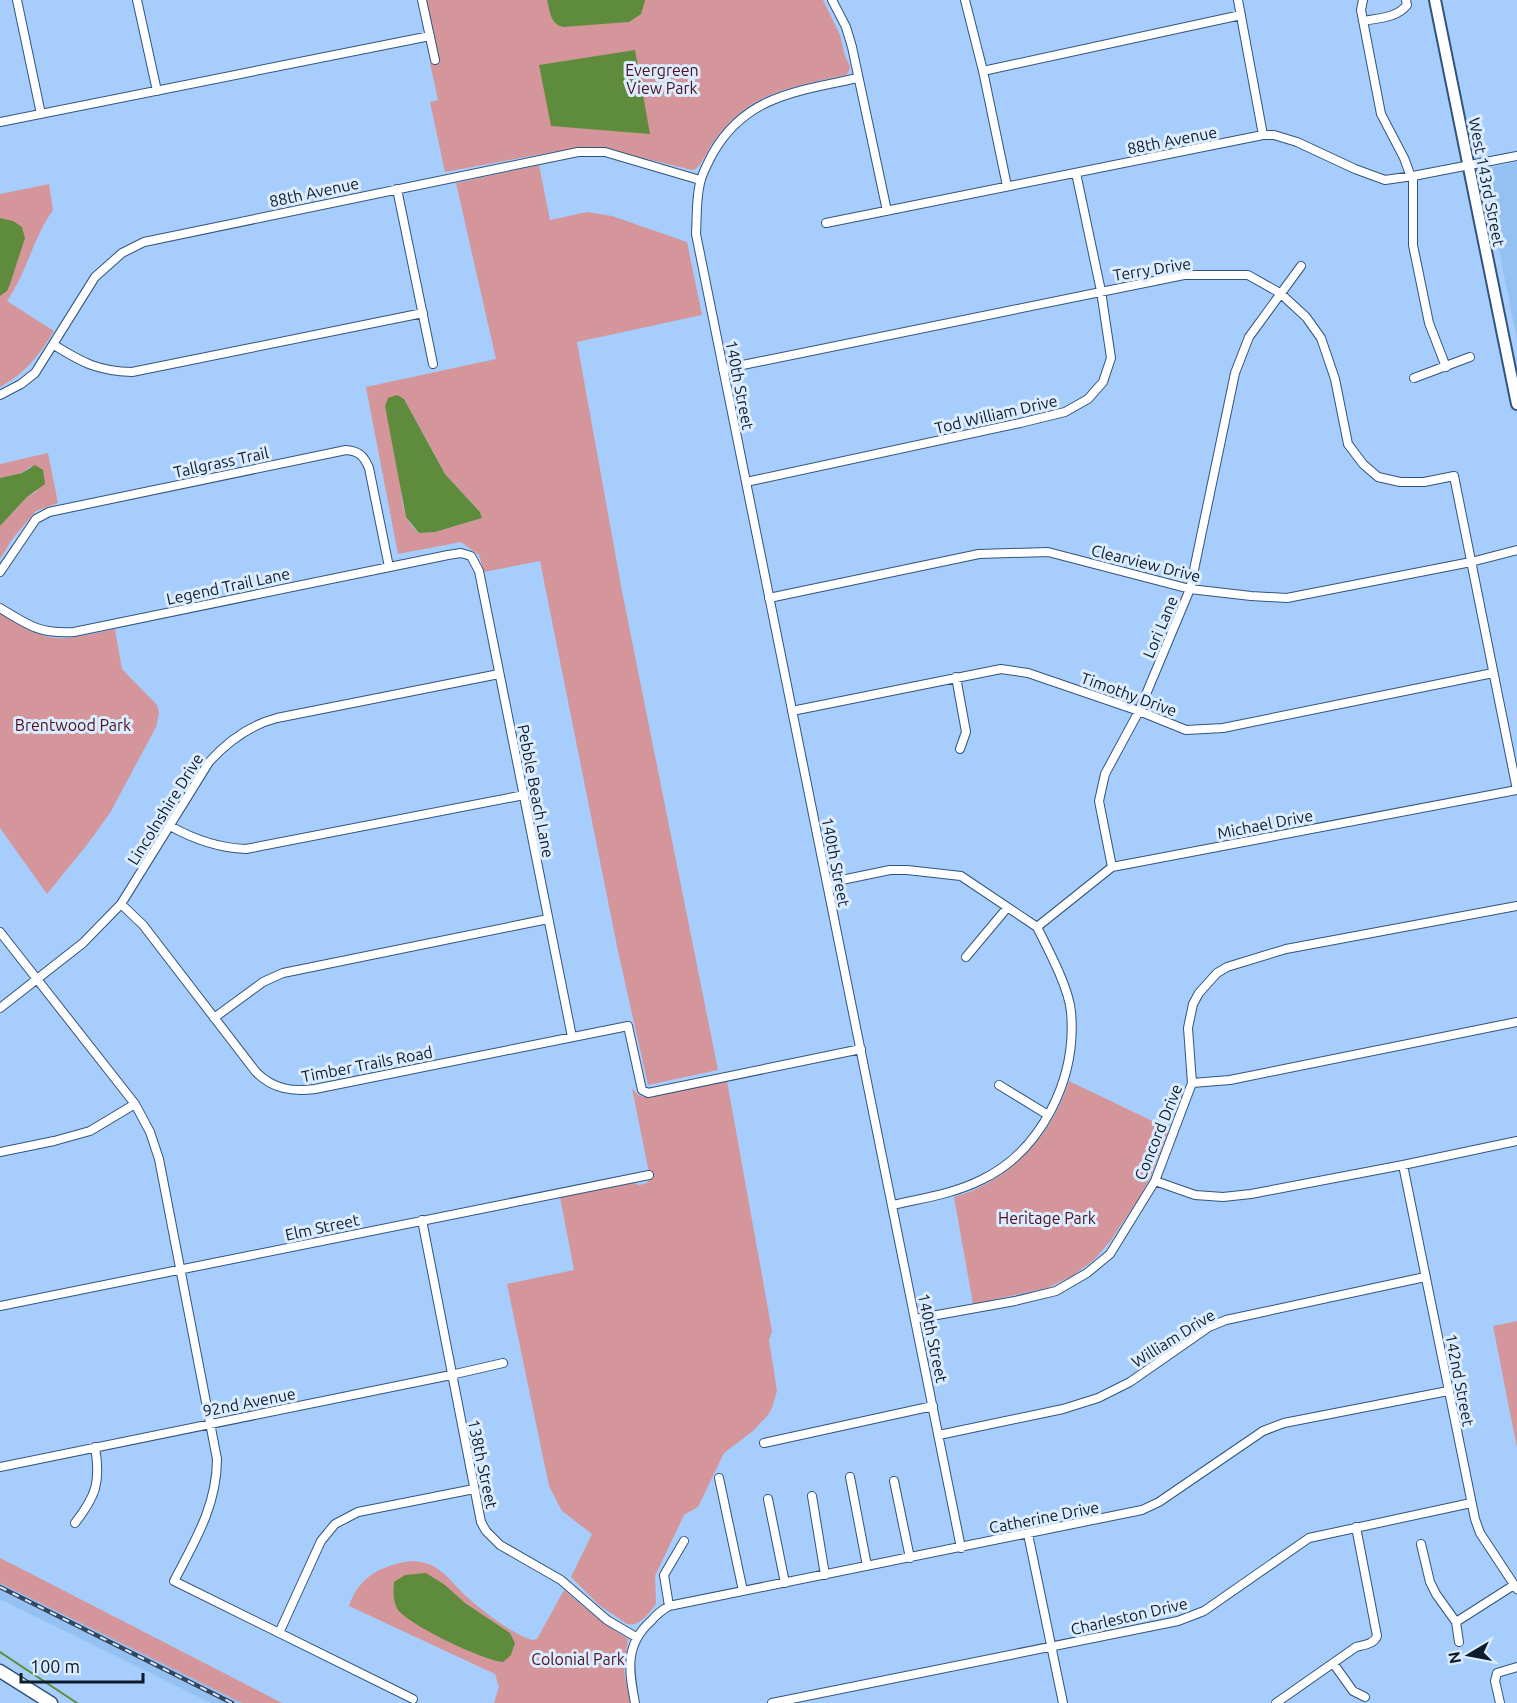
<svg xmlns="http://www.w3.org/2000/svg" width="1517" height="1703" font-family="Ubuntu,sans-serif">
  <style>
    .built { fill: #94c0f2 }
    .green { fill: #d5969b; fill-rule: evenodd }
    .water { fill: #5f8c3c }
    .lines { fill: none; stroke-linecap: round; stroke-linejoin: round }
    .stream { stroke: #5f8c3c; stroke-width: 2 }
    .minor-casing { stroke: #32547c; stroke-width: 10 }
    .secondary-casing { stroke: #32547c; stroke-width: 14 }
    .primary-casing { stroke: #32547c; stroke-width: 15 }
    .minor { stroke: #fff; stroke-width: 8 }
    .secondary { stroke: #fff; stroke-width: 10 }
    .primary { stroke: #fff; stroke-width: 12 }
    .rail-casing { stroke: #32475f; stroke-width: 4.5 }
    .rail { stroke: #dcecff; stroke-width: 2; stroke-dasharray: 7; stroke-linecap: butt }
    .labels { text-anchor: middle; stroke-width: 6; stroke-linejoin: round; paint-order: stroke }
    .park-label { font-size: 16px; fill: #4d101d; stroke: #dcecff }
    .street-label { font-size: 16px; fill: #0d1c2c; stroke: #dcecff }
  </style>
  <rect width="100%" height="100%" fill="#a6cdfb"/>
  <path class="built" d="M1517,162v178l-34,-171z
    M0,1583l242,120h-31l-211,-104z"/>
  <path class="green" d="M426,0h397l17,35 5,21 5,10 -1,5 -3,4c-54,12 -94,16 -130,63 -8,10 -11,22 -20,31l-4,1 -86,-21 -31,-1 -130,24 -15,-70 8,-2 -8,-37 8,-3z
    M539,165l11,55 37,-8 25,4 75,26 15,73 -125,27 45,249 96,479 -70,15 -30,-134 -78,-390 -56,11 -5,-17 -18,-13 -63,12 -32,-167 130,-28 -40,-176zM404,399l41,75 35,38 2,6 -47,14 -16,1c-5,-5 -9,-9 -12,-15 -12,-27 -4,-88 -3,-119z
    M49,184l4,26c-20,28 -26,62 -46,91l47,30c-15,24 -28,42 -54,56v-193z
    M48,453l10,50 -22,8 -23,27 -13,21v-33l27,-29 10,-6 -6,-25 -9,7 -22,5v-14z
    M0,613c50,33 58,28 115,16l7,40 35,36 2,8 -3,14 -46,86 -24,33 -39,48 -47,-66z
    M727,1081l45,250 -3,9 8,51 -5,17 -4,7 -15,16 -29,22 -26,54 -14,8 -29,61 1,28c-7,9 -16,23 -29,20l-28,-19 -28,-28 21,-43 -30,-23 -13,-25 -42,-202 67,-14 -14,-73 72,-15 7,3 8,-2 3,-5 -18,-90 6,7 6,2z
    M1069,1081l100,48 -19,49 -11,20 -28,42 -17,20 -22,16 -25,12 -74,16 -19,-107c56,-16 98,-61 115,-116z
    M1517,1321v127l-24,-122z
    M0,1558l12,6 270,139h-40l-242,-120z
    M412,1561c29,1 37,20 56,37 16,14 44,36 64,42l5,-1 27,-49 39,33 25,16 -4,32 6,32h-136l5,-16 -4,-13 -146,-68c10,-30 33,-41 63,-45z"/>
  <path class="water" d="M547,0h98v1l-4,13 -12,8 -66,5c-13,-3 -13,-16 -16,-27z
    M635,50l15,84 -99,-8 -12,-61z
    M0,218l13,3 9,6 3,11 -15,46 -3,7 -7,5z
    M397,395l7,4 41,75 35,38 2,6 -47,14 -16,1 -13,-16 -21,-111 3,-8z
    M35,465l8,5 2,14 -18,13 -27,29v-48l22,-5z
    M426,1573l19,12 20,18 45,30 5,10 -4,12 -8,7c-21,-2 -92,-36 -105,-52 -5,-8 -5,-18 -4,-28l11,-7z"/>
  <g class="lines">
    <path class="stream" d="M0,1652l77,51"/>
    <g class="minor-casing">
      <path id="minor" d="M17,0l24,114
        M137,0l20,91
        M422,0l13,60
        M832,0l14,27 6,20 35,164
        M965,0l18,71 24,115
        M1238,0l25,135
        M1363,0l-2,10 20,104 23,44 7,19
        M1363,21c15,-3 34,-3 44,-16l-1,-5
        M983,71l258,-56
        M858,78c-59,13 -112,17 -145,75 -5,10 -11,20 -13,30 -4,16 -3,34 -4,51l265,1314
        M0,122l430,-86
        M1413,176v69l16,78 17,44
        M397,189l36,175
        M826,223l437,-88h11l23,7 58,27 30,11 28,-4 104,-20
        M54,345c29,18 44,26 78,27l291,-59
        M723,369l461,-94h64l32,18 26,24 15,21 14,41 13,65 15,20 15,13 22,5h24l30,-6 63,314 -405,77 -75,60
        M1414,378l56,-21
        M0,395l21,-11 14,-11 60,-96 27,-24 22,-11 434,-90h27l95,28
        M746,482l274,-59 45,-11 23,-13 15,-17 8,-24 -10,-67 -25,-118
        M0,572l36,-53 13,-7 297,-62c13,1 18,6 23,18l20,99
        M769,598l210,-44 69,-2 142,37 61,7 36,2 184,-36 46,-12
        M0,608c28,17 39,26 74,24l374,-77 13,-2 10,3 8,15 93,466
        M956,677l10,55 -6,17
        M792,711l209,-42 27,4 111,38 47,19 37,-2 270,-55
        M170,826c25,14 48,22 76,23l278,-54
        M1112,867l-13,-66 6,-27 34,-63 51,-122 45,-216 14,-36 52,-71
        M827,883l63,-13h17l54,6 76,51
        M121,904l22,21 113,147c17,17 36,20 59,17l313,-63 14,64 6,3 213,-44
        M0,932l135,172 15,28 9,27 58,300c0,46 -22,82 -43,122l239,118
        M966,957l41,-49
        M0,1008l83,-65 38,-39 88,-142c19,-21 41,-37 68,-44l222,-44
        M214,1018l49,-36 20,-9 265,-54
        M1192,1083l38,-3 287,-58
        M999,1085l49,30
        M0,1152l54,-11 36,-10 45,-27
        M1403,1165l72,354 5,14 37,56
        M1155,1181l40,14 28,2 28,-3 152,-29 114,-24
        M893,1205c30,-7 60,-11 88,-25 61,-29 96,-102 90,-168 -2,-24 -23,-63 -34,-85
        M422,1220l59,302 5,9 14,14 61,35 46,40 29,17
        M0,1306l649,-131
        M915,1319l100,-18 41,-10 31,-18 23,-19 45,-73 37,-98 -4,-55 5,-24 6,-11 18,-20 10,-6 59,-18 231,-43
        M939,1435l124,-26 35,-11 32,-16 79,-55 17,-7 199,-43
        M764,1443l169,-37
        M0,1467l451,-92 52,-12
        M850,1477l17,89
        M719,1478l24,113
        M894,1481l16,77
        M812,1496l13,79
        M768,1499l17,84
        M75,1523c21,-27 26,-41 20,-76
        M1028,1534l35,169
        M1421,1544l9,38 6,12 20,28 3,20
        M669,1606l-5,-31 20,-34
        M1456,1622l58,-37
        M279,1633l42,-92 14,-17 23,-12 116,-23
        M1333,1663l20,28 12,6
        M635,1703c-6,-32 -11,-58 16,-82 5,-6 11,-11 18,-15l473,-96 17,-8 104,-71 21,-8 164,-32
        M772,1703l406,-82 26,-10 105,-73 162,-35
        M1276,1703l80,-56c8,-2 18,-3 21,-11l-21,-109
        M1500,1703l-5,-22 2,-8 20,-6"/>
    </g>
    <g class="secondary-casing">
      <path id="secondary" d="M1435,0l82,404"/>
    </g>
    <g class="primary-casing">
      <path id="primary" d="M0,1671l51,32"/>
    </g>
    <use href="#minor" class="minor"/>
    <use href="#secondary" class="secondary"/>
    <use href="#primary" class="primary"/>
    <g class="rail-casing">
      <path id="rail" d="M0,1587l232,116"/>
    </g>
    <use href="#rail" class="rail"/>
  </g>
  <g class="labels">
    <g class="park-label">
      <text x="662" y="76">Evergreen<tspan x="662" dy="18">View Park</tspan></text>
      <text x="73" y="731">Brentwood Park</text>
      <text x="1047" y="1224">Heritage Park</text>
      <text x="578" y="1665">Colonial Park</text>
    </g>
    <g class="street-label">
      <text transform="translate(1172 140) rotate(-11)" y="6">88th Avenue</text>
      <text transform="translate(1487 182) rotate(79)" y="6">West 143rd Street</text>
      <text transform="translate(314 192) rotate(-12)" y="6">88th Avenue</text>
      <text transform="translate(1152 269) rotate(-9)" y="6">Terry Drive</text>
      <text transform="translate(740 385) rotate(79)" y="6">140th Street</text>
      <text transform="translate(996 414) rotate(-13)" y="6">Tod William Drive</text>
      <text transform="translate(221 462) rotate(-12)" y="6">Tallgrass Trail</text>
      <text transform="translate(1146 563) rotate(14)" y="6">Clearview Drive</text>
      <text transform="translate(228 586) rotate(-12)" y="6">Legend Trail Lane</text>
      <text transform="translate(1160 627) rotate(-67)" y="6">Lori Lane</text>
      <text transform="translate(1129 694) rotate(20)" y="6">Timothy Drive</text>
      <text transform="translate(536 791) rotate(79)" y="6">Pebble Beach Lane</text>
      <text transform="translate(165 809) rotate(-58)" y="6">Lincolnshire Drive</text>
      <text transform="translate(1265 824) rotate(-11)" y="6">Michael Drive</text>
      <text transform="translate(836 862) rotate(79)" y="6">140th Street</text>
      <text transform="translate(367 1064) rotate(-11)" y="6">Timber Trails Road</text>
      <text transform="translate(1158 1132) rotate(-68)" y="6">Concord Drive</text>
      <text transform="translate(322 1227) rotate(-12)" y="6">Elm Street</text>
      <text transform="translate(933 1338) rotate(78)" y="6">140th Street</text>
      <text transform="translate(1173 1338) rotate(-32)" y="6">William Drive</text>
      <text transform="translate(1460 1380) rotate(79)" y="6">142nd Street</text>
      <text transform="translate(249 1402) rotate(-11)" y="6">92nd Avenue</text>
      <text transform="translate(483 1464) rotate(78)" y="6">138th Street</text>
      <text transform="translate(1044 1517) rotate(-11)" y="6">Catherine Drive</text>
      <text transform="translate(1129 1616) rotate(-13)" y="6">Charleston Drive</text>
    </g>
  </g>
  <g transform="translate(1469 1655) rotate(260)" stroke="#dcecff" stroke-width="4.5" paint-order="stroke">
  <path d="M0-4.5L10 22L0 15L-10 22Z" fill="#0d1c2c"/>
  <text y="-9" font-size="16" font-weight="bold" text-anchor="middle" fill="#0d1c2c">N</text>
  </g>
  <path d="M21 1673v9h122v-9" fill="none" stroke="#0d1c2c" stroke-width="3"/>
  <text x="30" y="1673" font-size="18" fill="#0d1c2c" stroke="#dcecff" stroke-width="4.5" paint-order="stroke">100 m</text>
</svg>
